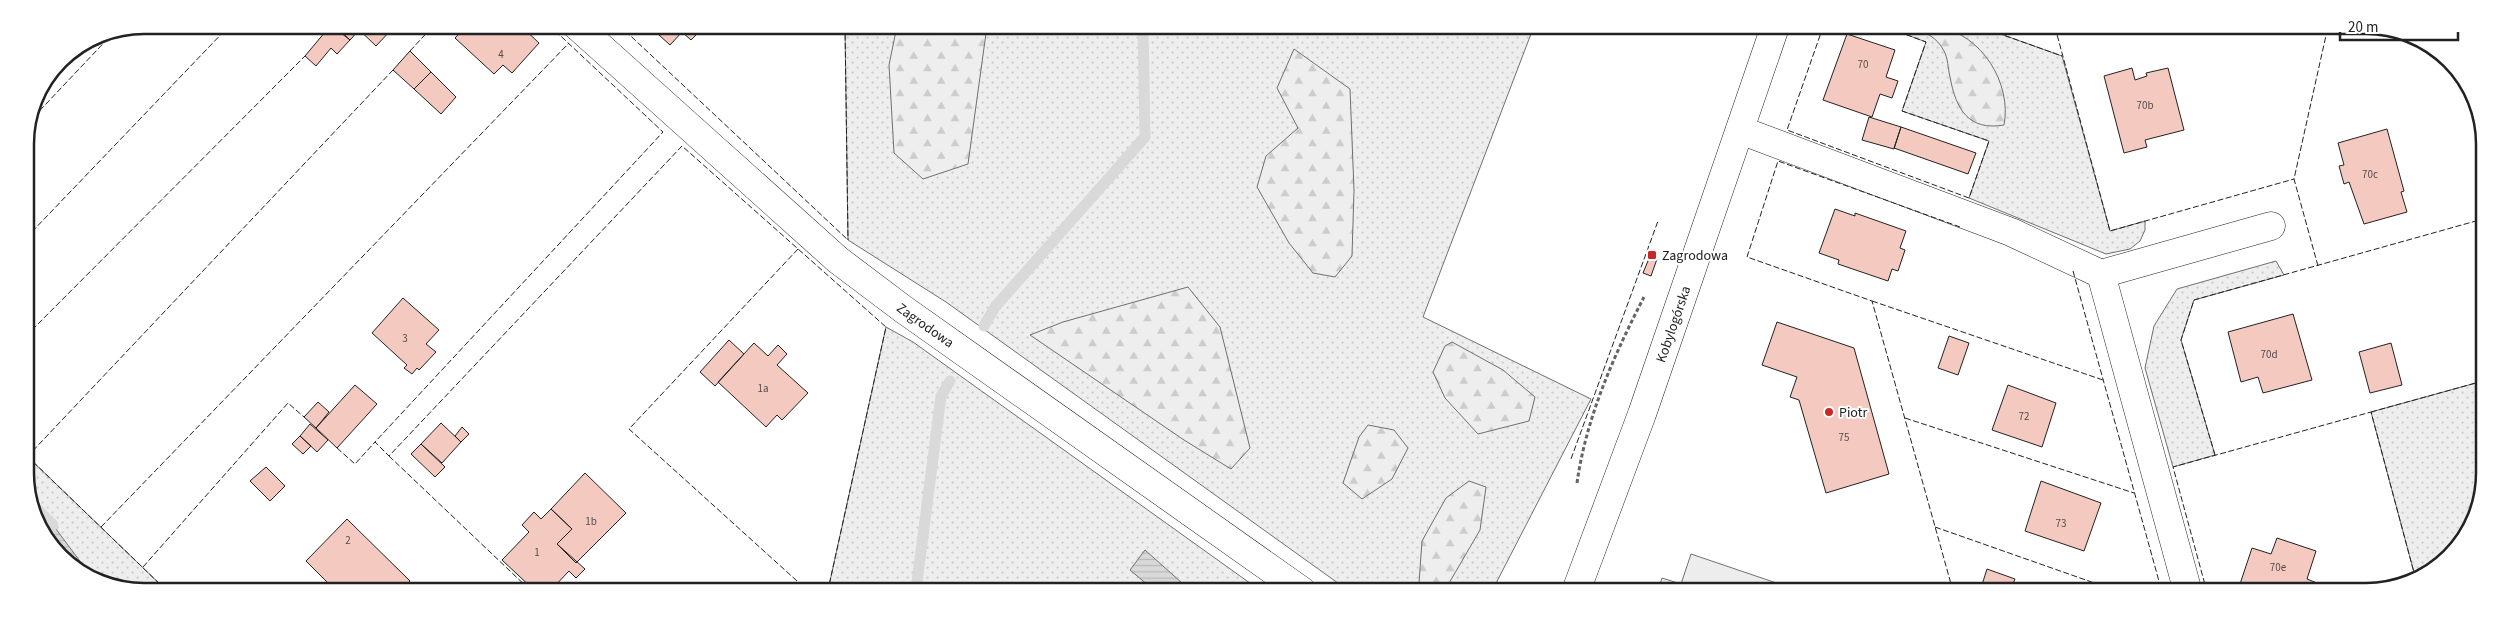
<svg xmlns="http://www.w3.org/2000/svg" width="2510" height="617" font-family="'Source Sans 3',sans-serif">
  <style>
    .grass { fill: url(#grass-dots); stroke: #6f6f6f }
    .forest { fill: url(#forest-firs); stroke: #6f6f6f }
    .parking { fill: #ededed; stroke: #6f6f6f }
    .water { fill: url(#water-rules); stroke: #6f6f6f }
    .lines { fill: none; stroke-linecap: round; stroke-linejoin: round }
    .stream { stroke: #d9d9d9; stroke-width: 11 }
    .building { fill: #f3c9c0; stroke: #222 }
    .minor-casing { stroke: #222; stroke-width: 29 }
    .path { stroke: #646464; stroke-width: 3; stroke-dasharray: 4 2.5; stroke-linecap: butt }
    .minor { stroke: #fff; stroke-width: 28 }
    .fence { stroke: #222; stroke-width: 1; stroke-dasharray: 6 2.5; stroke-linecap: butt }
    .poi-dot { fill: #c62828; stroke: #fff; stroke-width: 2 }
    .labels { text-anchor: middle; stroke-width: 4; stroke-linejoin: round; paint-order: stroke }
    .number-label { font-size: 11px; fill: #564c4a }
    .poi-label { font-size: 14px; fill: #222; stroke: #fff; text-anchor: start }
    .street-label { font-size: 14px; fill: #222; stroke: #fff }
    .rim { fill: none; stroke: #222; stroke-width: 2.5 }
  </style>
  <defs>
    <pattern id="grass-dots" width="8" height="8" patternUnits="userSpaceOnUse" patternTransform="scale(1.25)"><rect width="8" height="8" fill="#eee"/><path d="M2 2h.1M6 6h.1" fill="none" stroke="#ccc" stroke-width="1.8" stroke-linecap="round"/></pattern>
    <pattern id="forest-firs" width="22" height="20" patternUnits="userSpaceOnUse" patternTransform="scale(1.25)"><rect width="22" height="20" fill="#eee"/><path d="M5 1l3.5 6h-7zM16 11l3.5 6h-7z" fill="#ccc"/></pattern>
    <pattern id="water-rules" width="6" height="5" patternUnits="userSpaceOnUse" patternTransform="scale(1.25)"><rect width="6" height="5" fill="#d9d9d9"/><path d="M0 2.5h6" fill="none" stroke="#bababa"/></pattern>
  </defs>
  <rect width="100%" height="100%" fill="#fff"/>
  <path class="grass" d="M845,26h689l-111,291 168,82 -99,192h-143l-403,-289 -98,-62z
    M1886,27h95l81,29 48,175 35,-10v9l-5,11 -10,8 -24,5 -137,-56 20,-57 -87,-30 24,-69z
    M2276,261l8,14 -90,25 -13,40 34,115 -42,12 -28,-99 9,-42 23,-37z
    M886,327l27,15 348,249 -433,-1z
    M2483,381v116l-14,36 -25,30 -28,17 -45,-168z
    M27,456l139,134h-46l-60,-33 -33,-60z"/>
  <path class="forest" d="M897,26h90l-19,138 -45,15 -29,-26 -5,-88z
    M1911,27c9,0 19,-2 27,0 44,7 74,57 66,98 -35,6 -48,-15 -54,-48 -2,-8 -2,-19 -6,-26 -7,-14 -19,-19 -33,-24z
    M1294,49l56,40 4,101 -2,66 -17,21 -22,-4 -24,-30 -32,-56 9,-31 32,-28 -21,-40z
    M1188,287l32,40 30,121 -19,21 -47,-29 -154,-105 33,-13z
    M1452,342l51,28 32,27 -6,24 -51,13 -33,-36 -12,-26 12,-26z
    M1368,425l26,5 14,18 -16,31 -30,20 -19,-16 16,-46z
    M1469,481l17,6 -6,43 -35,60 -26,-7 3,-42 24,-43z"/>
  <path class="parking" d="M1691,554l109,37h-142l4,-13 19,6z"/>
  <path class="water" d="M53,525l35,47 -28,-15 -13,-24z
    M1145,550l46,41h-36l-25,-21z"/>
  <g class="lines">
    <path class="stream" d="M984,326l11,-19 150,-170 -2,-111
      M30,502l23,23
      M916,590l25,-194 9,-15"/>
  </g>
  <path class="building" d="M331,25l19,15 -13,14 -6,-6 -15,18 -11,-10z
    M334,25h20l5,5 -9,10z
    M354,25h34l4,4 -16,17z
    M467,25h53l19,18 -27,30 -9,-8 -9,9 -39,-36z
    M649,26h53l2,1 -13,13 -9,-8 -12,13z
    M1847,34l48,16 -9,27 12,4 -6,17 -12,-4 -8,23 -49,-17z
    M410,51l21,21 -17,17 -21,-19z
    M2132,68l3,12 12,-4 -1,-3 22,-5 16,62 -39,10 2,7 -23,6 -20,-77z
    M431,72l25,25 -15,17 -27,-25z
    M1869,117l32,10 -7,22 -32,-9z
    M1901,127l75,26 -8,21 -74,-26z
    M2387,129l17,62 -3,1 6,20 -43,12 -15,-42 -5,2 -5,-18 5,-1 -6,-22z
    M1835,209l20,7v-3l51,18 -6,17 5,2 -7,21 -6,-2 -4,12 -50,-17 1,-4 -20,-7z
    M1650,256l7,3 -6,17 -8,-3z
    M403,298l36,32 -13,14 10,8 -17,18 -2,-2 -5,6 -8,-6 3,-3 -35,-32z
    M2293,314l19,66 -49,13 -5,-16 -17,5 -13,-50z
    M1777,322l77,26 35,126 -63,19 -27,-93 -9,-3 7,-20 -35,-12z
    M1949,336l20,7 -11,32 -20,-7z
    M729,340l15,14 -29,32 -15,-14z
    M754,343l14,13 10,-11 9,9 -10,11 31,28 -26,27 -5,-5 -11,12 -48,-45z
    M2391,343l11,42 -32,8 -11,-41z
    M355,385l22,19 -40,44 -21,-20z
    M2008,385l48,18 -14,44 -50,-17z
    M318,402l11,10 -13,16 -12,-11z
    M441,423l20,19 -19,21 -21,-19z
    M310,424l18,16 -11,12 -17,-16z
    M462,427l7,7 -8,8 -6,-6z
    M300,436l11,10 -8,8 -11,-10z
    M421,444l24,23 -10,10 -24,-23z
    M266,467l19,19 -15,15 -20,-20z
    M585,473l41,40 -50,50 -19,-19 15,-15 -21,-20z
    M2041,481l60,22 -17,48 -59,-20z
    M551,509l21,20 -15,15 28,25 -9,9 -7,-7 -18,19h-17l-32,-30 27,-28 -7,-7 12,-13 7,7z
    M347,519l63,62 -9,9h-66l-29,-29z
    M2277,538l39,13 -9,28 10,4 -3,9h-52l-22,-8 12,-36 19,6z
    M1987,569l28,10 -5,12h-30z"/>
  <g class="lines">
    <g class="minor-casing">
      <g id="minor">
        <path id="s1" d="M576,25l262,235 65,49 399,282"/>
        <path d="M1740,130l271,102 90,42 170,-48"/>
        <path d="M2101,274l87,318"/>
        <path id="s2" d="M1576,591l66,-177 133,-387"/>
      </g>
    </g>
    <path class="path" d="M1577,483c9,-65 37,-128 67,-186"/>
    <use href="#minor" class="minor"/>
    <path class="fence" d="M549,25l114,107 -288,310 14,14 293,-310 204,181 -58,263
      M619,25l229,215
      M845,26l3,214
      M1823,27l-36,103 182,68 20,-57 -87,-30 24,-69 -40,-15
      M1981,27l81,29
      M2055,27l55,204 184,-52
      M410,51l24,-26
      M28,123l87,-92
      M26,238l204,-213
      M798,249l-169,180 178,161
      M2318,266l-24,-87 33,-148 13,-4
      M2073,271l89,321
      M1872,301l231,79
      M26,336l279,-280
      M2371,412l112,-31
      M1905,418l229,75
      M337,448l18,16 20,-22
      M2215,455l-34,-115 13,-40 289,-81
      M27,456l139,134
      M389,456l141,134
      M27,457l366,-387
      M1571,459l87,-238
      M101,527l468,-484
      M1935,527l185,65
      M143,567l145,-164 16,14
      M1953,591l-81,-290 -125,-44 31,-96 182,66
      M2207,592l-34,-125 198,-55 45,168"/>
  </g>
  <g class="poi-dot">
    <rect x="1647" y="250" width="10" height="10" rx="2.5"/>
    <circle cx="1829" cy="412" r="5"/>
  </g>
  <g class="labels">
    <g class="number-label">
      <text x="501" y="58">4</text>
      <text x="1863" y="68">70</text>
      <text x="2145" y="109">70b</text>
      <text x="2370" y="178">70c</text>
      <text x="405" y="342">3</text>
      <text x="2269" y="358">70d</text>
      <text x="763" y="392">1a</text>
      <text x="2024" y="420">72</text>
      <text x="1844" y="441">75</text>
      <text x="591" y="525">1b</text>
      <text x="2061" y="527">73</text>
      <text x="348" y="544">2</text>
      <text x="537" y="556">1</text>
      <text x="2278" y="571">70e</text>
    </g>
    <g class="poi-label">
      <text x="1662" y="260">Zagrodowa</text>
      <text x="1839" y="417">Piotr</text>
    </g>
    <g class="street-label">
      <text dy="5" stroke="none"><textPath href="#s2" startOffset="284">Kobylogórska</textPath></text>
      <text dy="5" stroke="none"><textPath href="#s1" startOffset="461">Zagrodowa</textPath></text>
    </g>
  </g>
  <path d="M0 0H2510V617H0ZM144 34H2366A110 110 0 0 1 2476 144V473A110 110 0 0 1 2366 583H144A110 110 0 0 1 34 473V144A110 110 0 0 1 144 34Z" fill="#fff" fill-rule="evenodd"/>
  <path class="rim" d="M144 34H2366A110 110 0 0 1 2476 144V473A110 110 0 0 1 2366 583H144A110 110 0 0 1 34 473V144A110 110 0 0 1 144 34Z"/>
  <path d="M2340 32v8h118v-8" fill="none" stroke="#222222" stroke-width="2.5"/>
  <text x="2348" y="32" font-size="15" fill="#222222" stroke="#ffffff" stroke-width="4" paint-order="stroke">20 m</text>
</svg>
